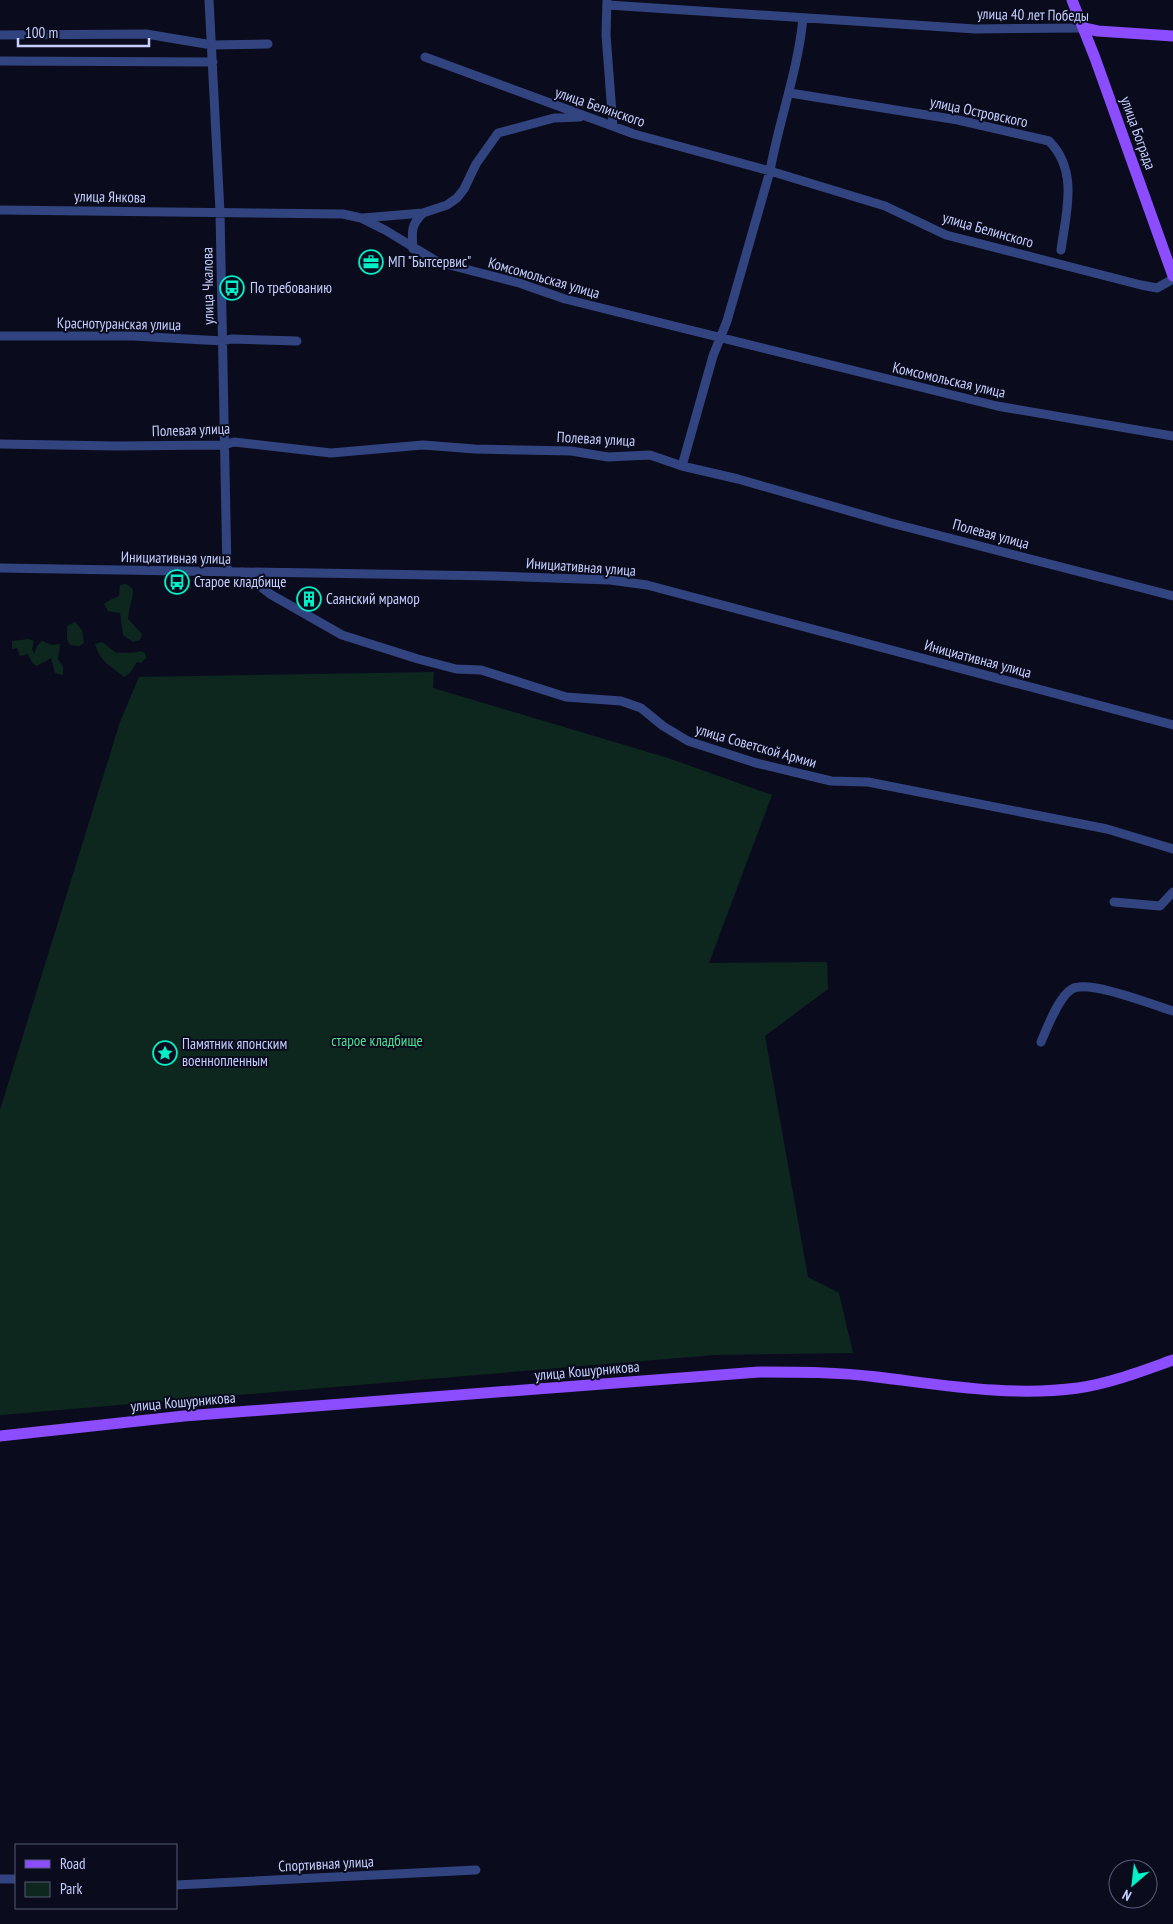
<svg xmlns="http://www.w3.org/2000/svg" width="1173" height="1924" font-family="'PT Sans Narrow',sans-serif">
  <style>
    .green { fill: #0d271f }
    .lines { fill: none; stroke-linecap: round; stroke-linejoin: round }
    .minor { stroke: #32447f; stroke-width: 9 }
    .major { stroke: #8b4dff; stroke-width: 11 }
    .labels { text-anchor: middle; stroke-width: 4; stroke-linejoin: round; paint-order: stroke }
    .street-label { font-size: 15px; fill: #c6cfff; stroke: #0a0c1d }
    .poi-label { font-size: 15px; fill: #c6cfff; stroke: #0a0c1d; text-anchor: start }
    .park-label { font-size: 15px; fill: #4be594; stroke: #0a0c1d }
  </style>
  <rect width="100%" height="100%" fill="#0a0c1d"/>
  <path class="green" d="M126,584l7,5c0,11 -4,18 -5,30l14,15 -2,6 -7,2 -10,-7 -3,-22 -12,-2 -4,-7 8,-5 7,-3 1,-11z
    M75,622l7,8 2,13 -5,3 -9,-1 -3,-6v-13z
    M29,639l5,2 -2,8 2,5 3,-8 5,-5 10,4 8,-1 -2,15 5,8v8l-8,-2 -4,-15 -14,8 -4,-2 -5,-10 -8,2 -3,-8 -5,1v-8z
    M102,642l14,11c8,-1 18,1 24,-2l5,2 1,5 -5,5 -4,-1 -7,11 -6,4c-14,-12 -23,-14 -29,-33z
    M434,672l-1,16 235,70 104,37 -63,168 118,-1 1,27 -63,47 43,241 31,16 14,60 -138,2 -715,60v-305l120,-388 19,-45z"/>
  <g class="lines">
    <path class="minor" d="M209,0l11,212 7,360
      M607,0l-1,35 7,91
      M608,5l367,24 109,-1
      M0,35l146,-1 66,11 56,-1
      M425,57l209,77 136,37 115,35 61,29 195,50 16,3 16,-9
      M0,61l213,1
      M790,93l168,27 91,21c30,30 17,72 12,109
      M0,210l343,4 18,4 24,12 53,32 81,21 46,16 432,107 176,30
      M363,218l60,-5 24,-8 10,-7 7,-9 12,-25 22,-31 56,-15 26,-1
      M413,249c-1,-17 -3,-23 10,-36
      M0,336h133l90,5 8,-2 66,2
      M0,444l116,2 108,-1 10,-3 97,11 92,-8 52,4 96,2 37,6 42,-2 32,11 56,13 153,44 282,73
      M682,466l31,-110 14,-35 43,-150c9,-51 28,-100 33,-153
      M0,568l494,8 116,4 37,5 526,140
      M242,572l28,22 72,41 76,24 38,10 25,1 85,27 55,4 20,7 22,18 25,15 68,22 75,18 37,1 239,47 66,20
      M1114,902l46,4 13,-14
      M1041,1042c6,-14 18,-46 31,-53 16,-10 81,16 101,22
      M0,1879h16
      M176,1885l300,-15"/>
    <path class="major" d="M1072,0l23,58 78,218
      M1084,28l14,3 75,5
      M0,1436l184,-20 575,-44c40,0 79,0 118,5 67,8 133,20 201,11 33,-5 64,-17 95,-28"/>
  </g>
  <defs>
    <g id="office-ring" transform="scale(1.25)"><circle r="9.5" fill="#0a0c1d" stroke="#00f1c6" stroke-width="1.5"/><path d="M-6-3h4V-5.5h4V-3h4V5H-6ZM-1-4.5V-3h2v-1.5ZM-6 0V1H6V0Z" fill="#00f1c6"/></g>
    <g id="bus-ring" transform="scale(1.25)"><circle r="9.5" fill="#0a0c1d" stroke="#00f1c6" stroke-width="1.5"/><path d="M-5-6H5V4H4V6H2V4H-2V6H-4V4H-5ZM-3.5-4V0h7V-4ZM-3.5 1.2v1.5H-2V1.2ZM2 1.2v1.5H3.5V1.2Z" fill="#00f1c6"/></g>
    <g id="building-ring" transform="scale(1.25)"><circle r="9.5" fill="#0a0c1d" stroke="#00f1c6" stroke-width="1.5"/><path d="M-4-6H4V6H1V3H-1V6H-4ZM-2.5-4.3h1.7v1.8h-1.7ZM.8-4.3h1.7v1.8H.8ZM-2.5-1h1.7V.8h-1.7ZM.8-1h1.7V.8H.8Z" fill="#00f1c6"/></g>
    <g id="sight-ring" transform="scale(1.25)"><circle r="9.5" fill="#0a0c1d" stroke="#00f1c6" stroke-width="1.5"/><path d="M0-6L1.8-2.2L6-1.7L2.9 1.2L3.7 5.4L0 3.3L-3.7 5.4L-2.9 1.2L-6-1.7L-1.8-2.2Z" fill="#00f1c6"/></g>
  </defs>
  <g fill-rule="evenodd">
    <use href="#office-ring" x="371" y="262"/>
    <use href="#bus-ring" x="232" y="288"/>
    <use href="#bus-ring" x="177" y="582"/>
    <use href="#building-ring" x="309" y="599"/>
    <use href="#sight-ring" x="165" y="1053"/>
  </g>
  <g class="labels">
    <g class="street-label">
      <text transform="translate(1033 15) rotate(1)" y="5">улица 40 лет Победы</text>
      <text transform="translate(600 107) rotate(19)" y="5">улица Белинского</text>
      <text transform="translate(979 112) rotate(12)" y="5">улица Островского</text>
      <text transform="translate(1138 133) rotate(70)" y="5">улица Бограда</text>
      <text transform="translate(110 197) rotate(1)" y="5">улица Янкова</text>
      <text transform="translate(988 230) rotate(16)" y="5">улица Белинского</text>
      <text transform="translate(544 278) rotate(16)" y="5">Комсомольская улица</text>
      <text transform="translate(208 286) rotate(-91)" y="5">улица Чкалова</text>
      <text transform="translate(119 324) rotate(1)" y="5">Краснотуранская улица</text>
      <text transform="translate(949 380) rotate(13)" y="5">Комсомольская улица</text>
      <text transform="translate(191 430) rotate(-2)" y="5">Полевая улица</text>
      <text transform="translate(596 439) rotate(3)" y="5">Полевая улица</text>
      <text transform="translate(991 534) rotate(15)" y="5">Полевая улица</text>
      <text transform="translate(176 558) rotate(1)" y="5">Инициативная улица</text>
      <text transform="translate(581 567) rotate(4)" y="5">Инициативная улица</text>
      <text transform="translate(978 659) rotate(15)" y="5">Инициативная улица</text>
      <text transform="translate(756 746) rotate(16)" y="5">улица Советской Армии</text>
      <text transform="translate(587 1371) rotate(-5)" y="5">улица Кошурникова</text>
      <text transform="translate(183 1402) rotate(-5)" y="5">улица Кошурникова</text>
      <text transform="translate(326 1864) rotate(-3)" y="5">Спортивная улица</text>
    </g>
    <g class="poi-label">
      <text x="388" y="267">МП "Бытсервис"</text>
      <text x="250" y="293">По требованию</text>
      <text x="194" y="587">Старое кладбище</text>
      <text x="326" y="604">Саянский мрамор</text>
      <text x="182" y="1049">Памятник японским<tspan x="182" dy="17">военнопленным</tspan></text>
    </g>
    <g class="park-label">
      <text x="377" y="1046">старое кладбище</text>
    </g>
  </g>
  <rect x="15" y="1844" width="162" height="65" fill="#0a0c1d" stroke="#555a77"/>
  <rect x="25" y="1860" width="25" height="8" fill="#8b4dff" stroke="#555a77"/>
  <text x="60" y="1869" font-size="15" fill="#c6cfff">Road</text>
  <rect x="25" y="1882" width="25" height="15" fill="#0d271f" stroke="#555a77"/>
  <text x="60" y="1894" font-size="15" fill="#c6cfff">Park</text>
  <g transform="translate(1133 1884) rotate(208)"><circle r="24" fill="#0a0c1d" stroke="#555a77"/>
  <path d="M0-4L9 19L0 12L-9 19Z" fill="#00f1c6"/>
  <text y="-8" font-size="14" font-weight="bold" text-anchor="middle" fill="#c6cfff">N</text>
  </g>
  <path d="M18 38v8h131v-8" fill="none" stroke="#c6cfff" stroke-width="2.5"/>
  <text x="25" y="38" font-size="15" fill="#c6cfff" stroke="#0a0c1d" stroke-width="4" paint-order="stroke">100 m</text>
</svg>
